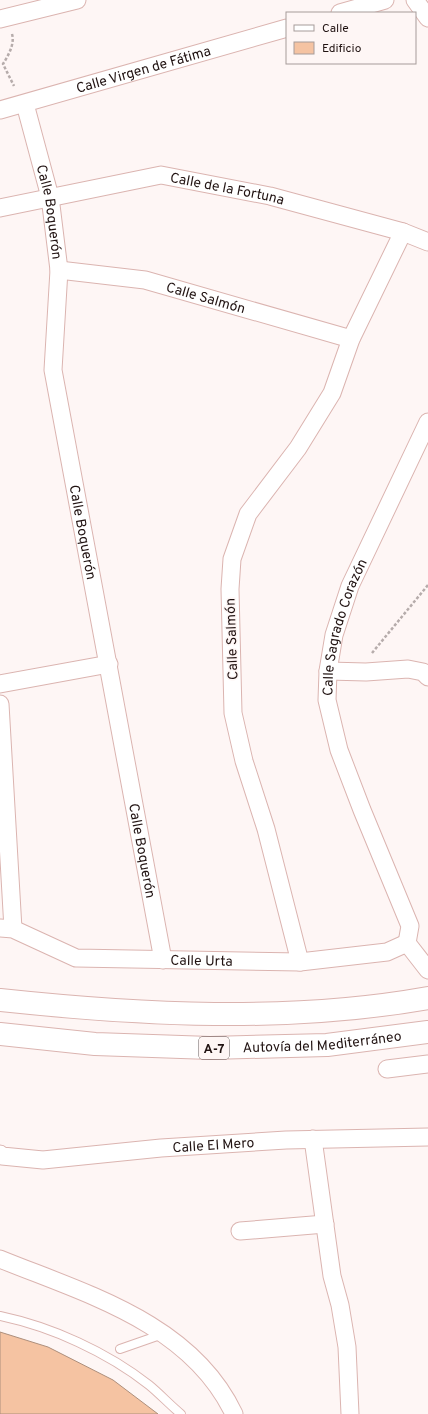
<svg xmlns="http://www.w3.org/2000/svg" width="428" height="1414" font-family="Overpass,sans-serif">
  <style>
    .building { fill: #f5c3a2; stroke: #ad8f7c }
    .lines { fill: none; stroke-linecap: round; stroke-linejoin: round }
    .service-casing { stroke: #dbb4b0; stroke-width: 10 }
    .minor-casing { stroke: #dbb4b0; stroke-width: 19 }
    .motorway-casing { stroke: #dbb4b0; stroke-width: 24 }
    .path { stroke: #b6acab; stroke-width: 2.5; stroke-dasharray: 3 2; stroke-linecap: butt }
    .service { stroke: #fff; stroke-width: 8 }
    .minor { stroke: #fff; stroke-width: 17 }
    .motorway { stroke: #fff; stroke-width: 22 }
    .labels { text-anchor: middle; stroke-width: 3; stroke-linejoin: round; paint-order: stroke }
    .shield { fill: #fef6f5; stroke: #635756; stroke-width: 1 }
    .shield-label { font-size: 13px; font-weight: bold; fill: #211312 }
    .street-label { font-size: 14px; fill: #211312; stroke: #fef6f5 }
  </style>
  <rect width="100%" height="100%" fill="#fef6f5"/>
  <path class="building" d="M0,1332l48,15 65,33 45,34h-158z"/>
  <g class="lines">
    <g class="service-casing">
      <path id="service" d="M0,1316c52,11 107,36 149,69 11,9 21,20 32,29
        M120,1349l43,-15"/>
    </g>
    <g class="minor-casing">
      <g id="minor">
        <path d="M415,0l13,18"/>
        <path d="M340,13l45,-13"/>
        <path d="M0,19l77,-19"/>
        <path id="s1" d="M25,104l25,93 9,73 -6,100 110,590"/>
        <path id="s2" d="M0,110l287,-82"/>
        <path id="s3" d="M0,208l161,-33 109,21 133,36 25,10"/>
        <path id="s4" d="M59,270l86,10 206,59"/>
        <path d="M328,671l38,1 42,-3 15,3 5,5"/>
        <path d="M0,684l109,-20"/>
        <path d="M0,704l13,225"/>
        <path id="s5" d="M0,928l13,1 63,29 224,4 87,-10 20,-9"/>
        <path d="M300,962l-34,-133 -22,-68 -11,-48 -3,-124 2,-30 16,-45 50,-66 34,-55 19,-54 52,-107"/>
        <path id="s6" d="M428,970l-21,-27 3,-17 -48,-116 -23,-60 -12,-50 1,-29 6,-36 16,-49 78,-164"/>
        <path d="M387,1069l41,-5"/>
        <path d="M313,1139l19,137 8,29 7,42 3,67"/>
        <path id="s7" d="M0,1154l2,2 41,4 118,-12 125,-8 142,-3"/>
        <path d="M240,1231l85,-7"/>
        <path d="M0,1259c86,35 191,64 234,155"/>
      </g>
    </g>
    <g class="motorway-casing">
      <g id="motorway">
        <path d="M0,1000c141,15 288,23 428,-2"/>
        <path id="s8" d="M0,1034l95,10 115,4 117,-3 101,-13"/>
      </g>
    </g>
    <path class="path" d="M12,34c3,10 -4,22 -9,30l11,22
      M372,653l56,-68"/>
    <use href="#service" class="service"/>
    <use href="#minor" class="minor"/>
    <use href="#motorway" class="motorway"/>
  </g>
  <g class="labels">
    <rect class="shield" x="199" y="1037" width="30" height="22" rx="3"/>
    <g class="shield-label">
      <text x="214" y="1053">A-7</text>
    </g>
    <g class="street-label">
      <text dy="5" stroke="none"><textPath href="#s2" startOffset="149">Calle Virgen de Fátima</textPath></text>
      <text dy="5" stroke="none"><textPath href="#s3" startOffset="232">Calle de la Fortuna</textPath></text>
      <text dy="5" stroke="none"><textPath href="#s1" startOffset="111">Calle Boquerón</textPath></text>
      <text dy="5" stroke="none"><textPath href="#s4" startOffset="150">Calle Salmón</textPath></text>
      <text dy="5" stroke="none"><textPath href="#s1" startOffset="435">Calle Boquerón</textPath></text>
      <text dy="5" stroke="none"><textPath href="#s6" startOffset="368">Calle Sagrado Corazón</textPath></text>
      <text transform="translate(231 639) rotate(-92)" y="5">Calle Salmón</text>
      <text dy="5" stroke="none"><textPath href="#s1" startOffset="759">Calle Boquerón</textPath></text>
      <text dy="5" stroke="none"><textPath href="#s5" startOffset="208">Calle Urta</textPath></text>
      <text dy="5" stroke="none"><textPath href="#s8" startOffset="323">Autovía del Mediterráneo</textPath></text>
      <text dy="5" stroke="none"><textPath href="#s7" startOffset="215">Calle El Mero</textPath></text>
    </g>
  </g>
  <rect x="286" y="12" width="130" height="52" fill="#fef6f5" stroke="#a69b9a"/>
  <rect x="294" y="25" width="20" height="6" fill="#ffffff" stroke="#a69b9a"/>
  <text x="322" y="32" font-size="12" fill="#211312">Calle</text>
  <rect x="294" y="42" width="20" height="12" fill="#f5c3a2" stroke="#a69b9a"/>
  <text x="322" y="52" font-size="12" fill="#211312">Edificio</text>
</svg>
